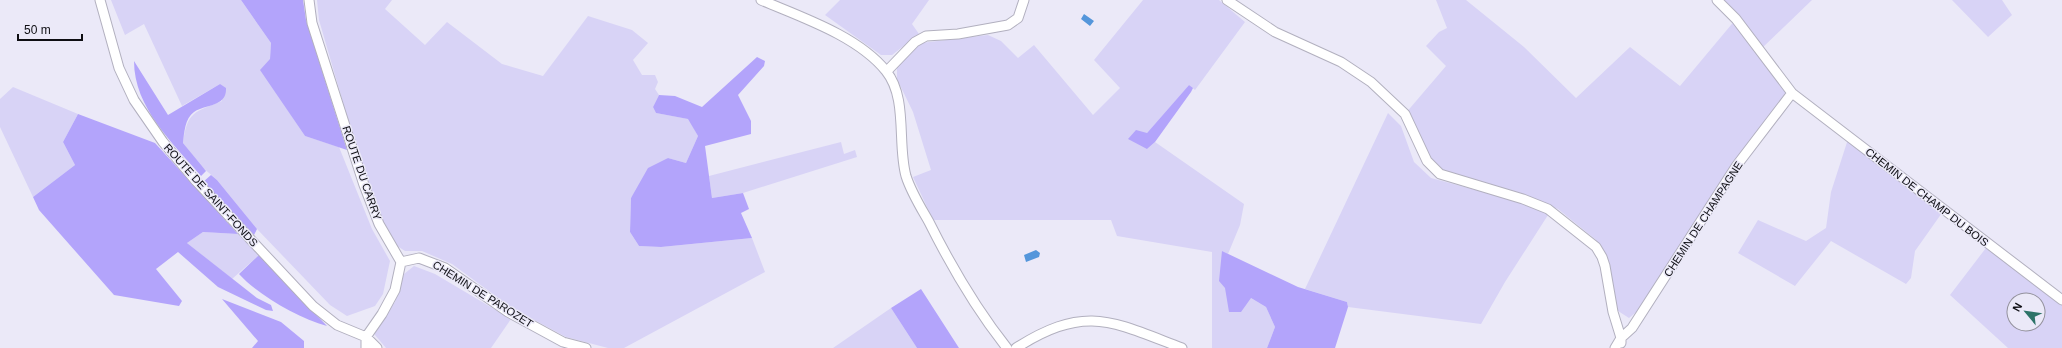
<svg xmlns="http://www.w3.org/2000/svg" width="2062" height="348" font-family="Arial,sans-serif">
  <style>
    .green { fill: #d8d3f6; fill-rule: evenodd }
    .forest { fill: #b3a4fb }
    .water { fill: #5496db }
    .lines { fill: none; stroke-linecap: round; stroke-linejoin: round }
    .street-casing { stroke: #b2b0bf; stroke-width: 11 }
    .street { stroke: #fff; stroke-width: 9 }
    .labels { text-anchor: middle; stroke-width: 3; stroke-linejoin: round; paint-order: stroke }
    .street-label { font-size: 11px; fill: #0e0e13; stroke: #ebe9f8 }
  </style>
  <rect width="100%" height="100%" fill="#ebe9f8"/>
  <path class="green" d="M111,0h130l30,43 -1,17 -9,10 44,66 34,11 33,82 18,32 -7,33 -8,12 -28,10 -17,-11 -73,-76 -40,-49 -16,-14 -18,-23c4,-32 12,-31 39,-42l-2,-17 -38,22 -38,-82 -19,11z
    M317,0h75l-7,9 40,36 22,-23 55,42 41,12 45,-60 44,14 16,13 -15,17 9,15h13l3,7 -3,7 4,6 -6,12 3,6 33,6 9,17 -12,27 -18,-5 -37,40 -1,34 9,14 22,1 91,-9 13,34 -141,76h-16l-42,-11 -54,-29 -60,-44 -30,-13h-17l-11,-7 -15,-29 -35,-109 -25,-86z
    M840,0h89l-17,24 7,10 -27,21h-11l-56,-40z
    M1143,0h76l26,22 -50,68 -6,-5 -42,48v16l8,-7 89,62 -4,21 -12,29 -6,-3 29,47 15,9 9,20 -8,21h-55v-96l-95,-16 -6,-16h-178l-20,-43 18,-7 -18,-58 -16,-33v-12l24,-24 67,-8 13,6 17,17 16,-13 59,70 27,-27 -26,-28z
    M1436,0h30l58,47 52,51 54,-51 50,39 56,-67 -19,-19h95l-52,50 32,43 -13,15 -129,193 -21,17 -14,-9 -6,-48 -14,-22 -37,-30 -33,-12 -85,-23 -13,-13 -22,-47 41,-48 -20,-20 13,-14 8,-4z
    M1952,0h50l10,15 -24,22z
    M13,87l65,27 -15,28 12,23 -42,32 -33,-70v-28z
    M1388,113l13,13 13,36 17,16 101,27 16,10 -43,67 -24,42 -133,-17 -1,-5 -42,-13z
    M1849,136l95,74 -29,41 -4,27 -5,6 -75,-43 -36,45 -57,-33 20,-33 48,21 20,-13 5,-36z
    M841,142l3,12 11,-4 2,7 -114,36 -31,5 -3,-22z
    M203,232l35,2 21,21 -27,24 -45,-36z
    M1989,244l73,56v48h-54l-58,-53zM2014,300h24v24h-24z
    M414,266l21,8 76,45 -20,29h-105l-11,-13v-7l20,-26 9,-28z
    M891,308l26,40h-84z"/>
  <path class="forest" d="M241,0h62l3,20 41,130 -42,-14 -45,-66 10,-11 1,-16z
    M757,57l8,4 -1,5 -26,29 13,26v13l-46,12 7,52 31,-5 6,16 -8,4 11,25 -91,9 -22,-1 -9,-14 1,-34 17,-30 20,-10 18,5 12,-27 -10,-17 -32,-6 -3,-6 6,-12 16,1 27,11z
    M134,61l34,54 52,-31 6,4c1,19 -20,16 -32,24 -9,6 -10,21 -11,31l23,28 -5,5c-28,-33 -67,-68 -67,-115z
    M1189,85l4,3 -2,4 -36,50 -8,7 -19,-10 8,-9 11,3z
    M78,114l77,29 83,91 -35,-2 -16,11 70,55 14,7 2,6 -7,-1 -48,-23 -40,-35 -22,17 26,32 -3,5 -65,-11 -75,-85 -6,-13 42,-32 -12,-23z
    M211,175l6,5 40,49 -3,6 -51,-53z
    M1222,251l76,36 49,15 1,5 -13,41h-68l8,-21 -9,-20 -15,-9 -10,14h-12l-4,-24 -6,-7z
    M259,255l68,71c-29,-8 -69,-31 -88,-52z
    M921,289l38,59h-42l-26,-40z
    M222,299l59,23 23,19v7h-52l6,-7z"/>
  <path class="water" d="M1084,14l10,7 -4,5 -9,-7z
    M1036,250l4,3 -1,4 -13,5 -2,-7z"/>
  <g class="lines">
    <g class="street-casing">
      <path id="street" d="M100,0l19,68 15,32 29,42 33,39 117,125 24,19 29,12 11,11
        M309,0l3,23 52,162 15,39 22,38 -6,28 -13,24 -16,23v11
        M761,0c40,17 97,36 125,71 22,27 11,73 20,105 5,16 15,32 23,46 22,44 47,87 78,126
        M1227,0l48,32 66,30 30,20 34,32 22,47 13,13 83,25 25,10 48,38 6,10 3,9 8,46 8,26 -6,10
        M1717,0l19,19 56,74 270,207
        M887,71l28,-29 11,-6 32,-2 50,-9 10,-7 6,-18
        M401,262l18,-4 26,10 63,44 55,30 23,6
        M1621,343v-5l11,-10 105,-163 55,-72
        M1016,348c70,-44 95,-27 166,0"/>
    </g>
    <use href="#street" class="street"/>
  </g>
  <g class="labels">
    <g class="street-label">
      <text transform="translate(362 173) rotate(71)" y="4">ROUTE DU CARRY</text>
      <text transform="translate(211 195) rotate(48)" y="4">ROUTE DE SAINT-FONDS</text>
      <text transform="translate(1927 197) rotate(38)" y="4">CHEMIN DE CHAMP DU BOIS</text>
      <text transform="translate(1703 219) rotate(-57)" y="4">CHEMIN DE CHAMPAGNE</text>
      <text transform="translate(483 294) rotate(32)" y="4">CHEMIN DE PAROZET</text>
    </g>
  </g>
  <g transform="translate(2026 312) rotate(299)"><circle r="19" fill="#ebe9f8" stroke="#93919c"/>
  <path d="M0-3L7 15L0 10L-7 15Z" fill="#2d7368"/>
  <text y="-6" font-size="11" font-weight="bold" text-anchor="middle" fill="#0e0e13">N</text>
  </g>
  <path d="M18 34v6h64v-6" fill="none" stroke="#0e0e13" stroke-width="2"/>
  <text x="24" y="34" font-size="12" fill="#0e0e13" stroke="#ebe9f8" stroke-width="3" paint-order="stroke">50 m</text>
</svg>
